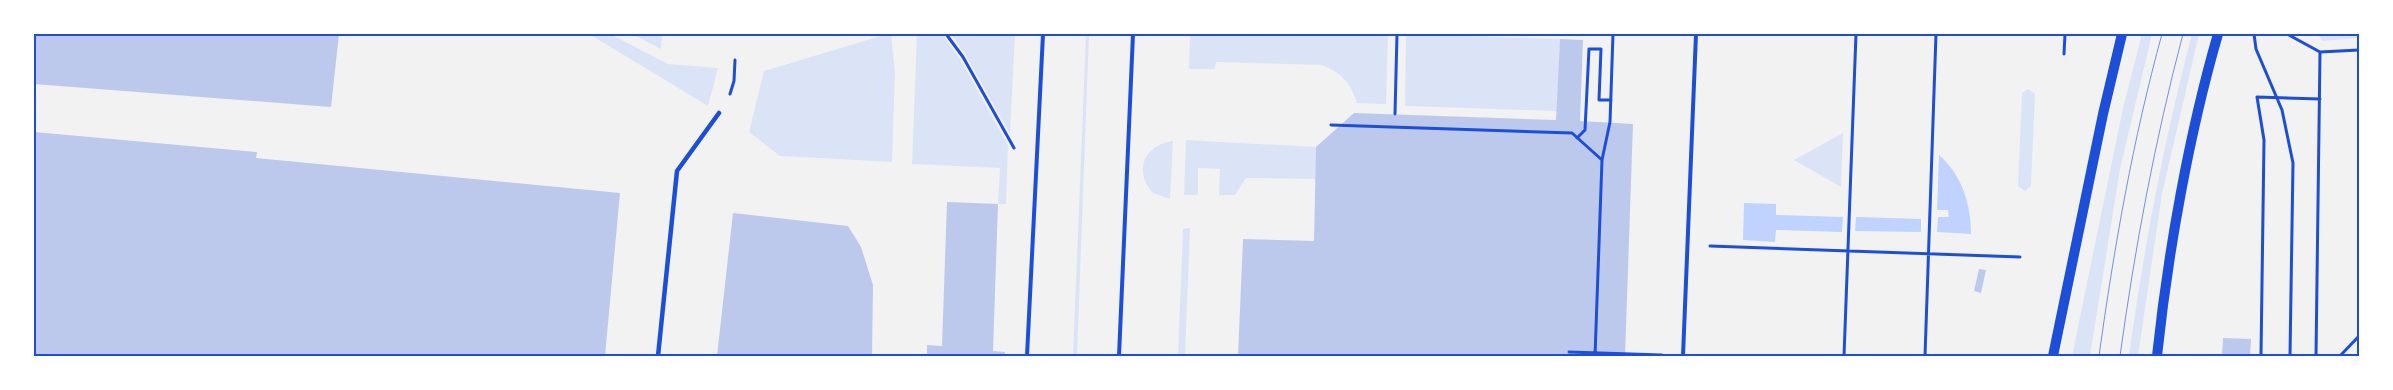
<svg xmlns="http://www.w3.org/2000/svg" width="2393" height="390" font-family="Signika,sans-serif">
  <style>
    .green { fill: #dbe4f7 }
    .water { fill: #bfd3fe }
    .building { fill: #bdc9ec }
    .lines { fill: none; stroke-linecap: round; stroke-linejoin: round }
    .path { stroke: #1d4ed8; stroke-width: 3 }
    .service { stroke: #1d4ed8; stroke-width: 4 }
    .pedestrian { stroke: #1d4ed8; stroke-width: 4.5 }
    .secondary { stroke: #1d4ed8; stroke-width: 10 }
    .tram { stroke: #7290e2; stroke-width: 1 }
    .neatline { fill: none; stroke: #1d4ed8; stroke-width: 2 }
  </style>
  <rect width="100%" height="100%" fill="#f2f2f2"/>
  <path class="green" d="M589,34h21l58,30 50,4 -10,38z
    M632,34h30l-1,15z
    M887,34h4l4,38 -3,90 -112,-6 -31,-24 15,-61z
    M917,34h25l18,25 48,86 -2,59h-8l2,-36 -88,-4z
    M951,34h64l-5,100 -45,-80z
    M1086,34h3l-12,322h-4z
    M1190,34h198l-2,70 -29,-1c-6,-20 -16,-31 -36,-38l-105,-3 -1,7h-26z
    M1406,34l154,5 -3,72 -152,-5z
    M2142,34h10l-32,135 -30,187h-18l51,-248z
    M2192,34h7l-37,160 -24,162h-9c15,-109 35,-216 63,-322z
    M2318,34h41v4l-37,3z
    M2028,89l7,5 -4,92 -6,5 -7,-5 4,-93z
    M1843,133l-2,54 -47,-27z
    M1186,140l130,7v32l-70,-1 -11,17h-16l1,-26 -22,-1v27h-14z
    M1173,141l-3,58 -17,-6c-20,-22 -9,-48 20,-52z
    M1190,228l-5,128h-7l5,-127z"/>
  <path class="water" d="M1939,155c23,20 32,49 32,79l-34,-2 1,-15h11l-1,-7h-11z
    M1744,203l32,1v11l67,2 -1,15 -66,-2 -1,12 -32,-2z
    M1856,217l65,2v13l-66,-1z"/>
  <path class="building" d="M34,34h305l-8,73 -297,-23z
    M1560,39l23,1 -3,81 53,3 -8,232h-387l5,-117 71,2 2,-94 38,-34 202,7z
    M34,132l223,20 -1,6 364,35 -15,163h-571z
    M947,202l51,2 -5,147 12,1v4h-78v-11l15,1z
    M733,213l115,13 13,21 12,38 -1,71h-155z
    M1979,269l7,1 -5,23 -7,-2z
    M2223,338l28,1 -1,17h-28z"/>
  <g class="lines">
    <path class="path" d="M946,34l17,23 51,91
      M2254,34l2,15 26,61 11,53 -3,193
      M2287,34l33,18 -4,304
      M2320,52l39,-2
      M2064,54l1,-20
      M730,94l4,-13 1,-21
      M1395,114l2,-80
      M1331,125l241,8 30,27 -7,196
      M1577,138l8,-8 4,-81h12l-2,51h12
      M1602,160l8,-38 3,-88
      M1710,246l310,11
      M1569,352l93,3
      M1844,356l12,-322
      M1925,356l11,-322
      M2261,356l3,-216 -7,-43 63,2
      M2340,356l19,-20"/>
    <path class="service" d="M1027,356l16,-322
      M1119,356l14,-322
      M1683,356l13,-322"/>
    <path class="pedestrian" d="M658,356l19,-185 42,-58"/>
    <path class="secondary" d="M2053,356l50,-242 19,-80
      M2157,356c11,-104 32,-222 61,-322"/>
    <path class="tram" d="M2099,356c15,-108 34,-217 63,-322
      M2120,356c15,-109 35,-216 63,-322"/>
  </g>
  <rect width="2393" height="390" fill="none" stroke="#ffffff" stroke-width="70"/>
  <rect x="35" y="35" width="2323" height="320" class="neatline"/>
</svg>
